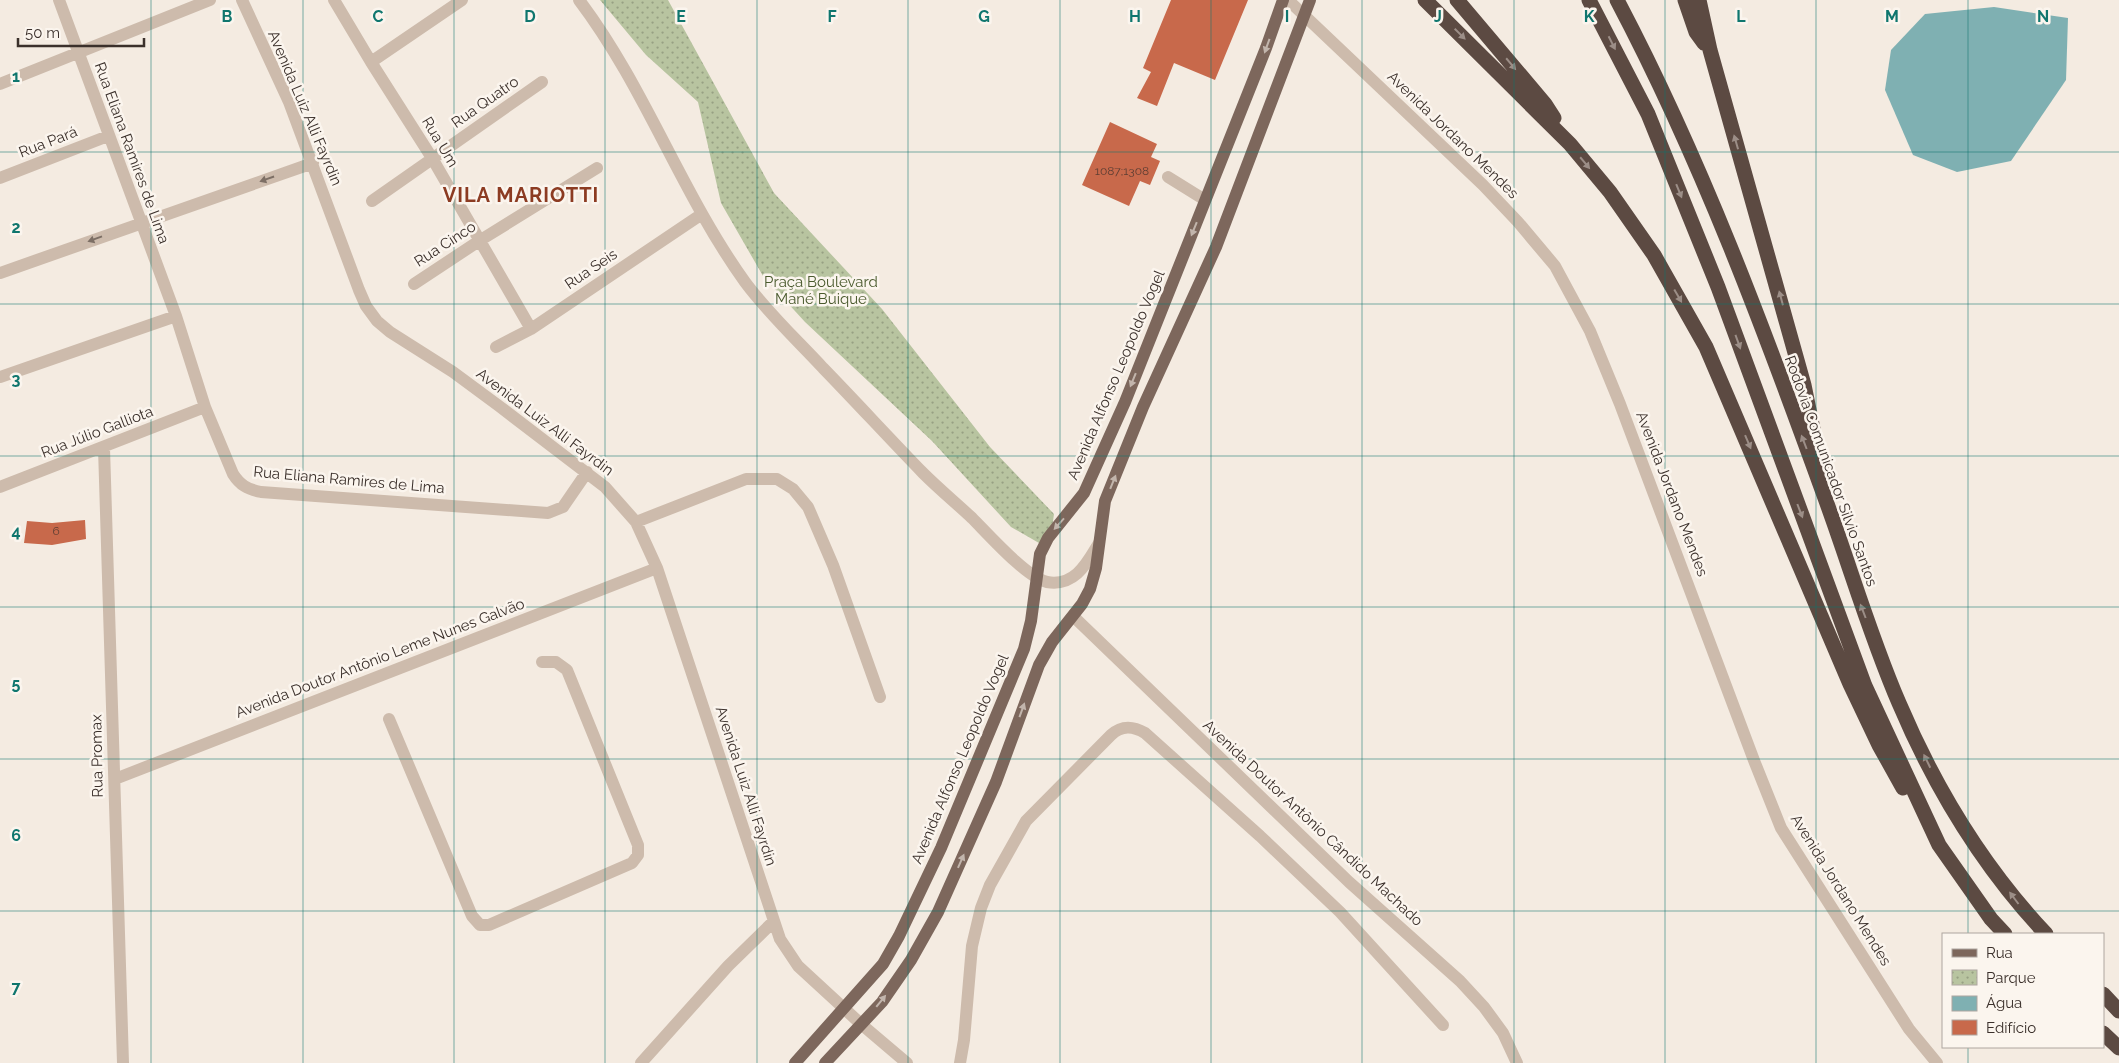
<svg xmlns="http://www.w3.org/2000/svg" width="2119" height="1063" font-family="Raleway,sans-serif">
  <style>
    .park { fill: url(#park-dots) }
    .water { fill: #7fb0b2 }
    .building { fill: #c8694b }
    .lines { fill: none; stroke-linecap: round; stroke-linejoin: round }
    .minor { stroke: #cdbbac; stroke-width: 12 }
    .major { stroke: #7d675c; stroke-width: 12 }
    .highway { stroke: #5c4a42; stroke-width: 15 }
    .oneway { fill: #9c8e87 }
    .oneway2 { fill: #c2b5ac }
    .oneway3 { fill: #7d6f65 }
    .grid { fill: none; stroke: #0f766e; stroke-width: 1; stroke-opacity: 0.55 }
    .labels { text-anchor: middle; stroke-width: 5; stroke-linejoin: round; paint-order: stroke }
    .number-label { font-size: 12px; fill: #5e3e33 }
    .street-label { font-size: 15px; fill: #3b302b; stroke: #fbf5ee }
    .park-label { font-size: 15px; fill: #4a5a2e; stroke: #fbf5ee }
    .district-label { font-size: 20px; font-weight: bold; letter-spacing: 1px; fill: #8c3b22; stroke: #fbf5ee }
    .grid-label { font-size: 16px; text-anchor: middle; font-weight: bold; fill: #0f766e; stroke: #fbf5ee; stroke-width: 5; stroke-linejoin: round; paint-order: stroke }
  </style>
  <defs>
    <pattern id="park-dots" width="8" height="8" patternUnits="userSpaceOnUse" patternTransform="scale(1.25)"><rect width="8" height="8" fill="#b8c4a0"/><path d="M2 2h.1M6 6h.1" fill="none" stroke="#97a083" stroke-width="1.8" stroke-linecap="round"/></pattern>
  </defs>
  <rect width="100%" height="100%" fill="#f4ebe1"/>
  <path class="park" d="M600,0h68l106,193 108,116 108,138 64,67 -3,21 -12,8 -28,-16 -79,-86 -127,-119 -42,-46 -42,-73 -23,-101 -52,-47z"/>
  <path class="water" d="M1994,7l74,11 -2,62 -55,81 -54,11 -44,-17 -28,-65 6,-40 34,-36z"/>
  <path class="building" d="M1171,0h77l-33,80 -41,-17 -17,43 -20,-8 14,-26 -8,-4z
    M1110,122l47,22 -6,13 9,4 -10,24 -10,-4 -11,25 -47,-21z
    M85,520l1,19 -34,6 -28,-2 3,-22 25,2z"/>
  <g class="lines">
    <path class="minor" d="M59,0l117,316 29,91 28,67c7,11 14,15 28,18l287,21 15,-6 24,-35
      M242,0l47,102 70,188 7,16 11,15 13,11 63,40 46,34 106,81 31,35 21,46 123,371 18,27 63,58 46,39
      M334,0l37,62 61,96 99,171
      M579,0c66,87 102,193 166,282 23,31 52,58 78,86 34,35 66,70 100,105 16,16 33,30 49,45 16,16 55,60 75,64 28,5 40,-19 52,-39
      M1288,0l195,185 35,37 37,44 35,65 30,73 135,359 26,65 128,201 28,34
      M371,62l91,-62
      M0,84l210,-84
      M1168,177l37,23
      M0,178l108,-42
      M372,201l170,-119
      M0,273l313,-110
      M414,284l65,-43 118,-73
      M496,347l35,-18 171,-115
      M0,377l176,-61
      M104,448l19,615
      M0,487l205,-80
      M636,522l110,-43h31l16,10 15,18 25,58 47,132
      M1074,617l275,265 111,99 24,26 19,26 14,30
      M389,719l83,197 8,9h9l143,-62 6,-8v-10l-71,-175 -11,-8h-14
      M115,779l542,-211
      M641,1063l87,-97 46,-45
      M960,1063l4,-23 8,-94 9,-38 9,-23 36,-64 85,-86c11,-10 22,-9 34,-2l115,103 80,76 103,113"/>
    <path class="major" d="M795,1063l88,-99 16,-28 42,-88 83,-199 7,-28 9,-67 8,-16 36,-45 41,-91 141,-354 17,-48
      M825,1063l57,-61 29,-42 27,-48 58,-130 43,-117 13,-23 30,-38 8,-15 6,-21 9,-67 38,-94 73,-160 94,-247"/>
    <path class="highway" d="M1425,0l145,144 40,48 44,63 52,92 144,337 29,61 24,43
      M1457,0l88,104 9,14
      M1589,0l59,114 70,173 147,399 74,159 52,74 14,15
      M1617,0c84,159 147,329 208,498 25,68 45,138 74,205 36,85 84,164 147,231
      M1685,0l11,32 8,11
      M1699,0l11,50 94,335 18,88
      M2103,994l16,17
      M2103,1033l16,15"/>
  </g>
  <defs><path id="oneway-solid" d="M-6-.8H1V-3.2L6.5 0L1 3.2V.8H-6Z" transform="scale(1.25)"/></defs>
  <g class="oneway">
    <use href="#oneway-solid" transform="translate(1460 34) rotate(45)"/>
    <use href="#oneway-solid" transform="translate(1612 43) rotate(63)"/>
    <use href="#oneway-solid" transform="translate(1511 64) rotate(50)"/>
    <use href="#oneway-solid" transform="translate(1736 142) rotate(-106)"/>
    <use href="#oneway-solid" transform="translate(1585 163) rotate(50)"/>
    <use href="#oneway-solid" transform="translate(1679 191) rotate(68)"/>
    <use href="#oneway-solid" transform="translate(1678 296) rotate(60)"/>
    <use href="#oneway-solid" transform="translate(1781 298) rotate(-105)"/>
    <use href="#oneway-solid" transform="translate(1738 342) rotate(70)"/>
    <use href="#oneway-solid" transform="translate(1748 442) rotate(67)"/>
    <use href="#oneway-solid" transform="translate(1804 442) rotate(-111)"/>
    <use href="#oneway-solid" transform="translate(1800 511) rotate(69)"/>
    <use href="#oneway-solid" transform="translate(1863 611) rotate(-111)"/>
    <use href="#oneway-solid" transform="translate(1927 761) rotate(-116)"/>
    <use href="#oneway-solid" transform="translate(2014 898) rotate(-127)"/>
  </g>
  <g class="oneway2">
    <use href="#oneway-solid" transform="translate(1267 46) rotate(110)"/>
    <use href="#oneway-solid" transform="translate(1194 229) rotate(112)"/>
    <use href="#oneway-solid" transform="translate(1133 380) rotate(112)"/>
    <use href="#oneway-solid" transform="translate(1113 482) rotate(-68)"/>
    <use href="#oneway-solid" transform="translate(1059 524) rotate(132)"/>
    <use href="#oneway-solid" transform="translate(1022 710) rotate(-70)"/>
    <use href="#oneway-solid" transform="translate(961 861) rotate(-66)"/>
    <use href="#oneway-solid" transform="translate(881 1001) rotate(-51)"/>
  </g>
  <g class="oneway3">
    <use href="#oneway-solid" transform="translate(267 179) rotate(161)"/>
    <use href="#oneway-solid" transform="translate(95 239) rotate(160)"/>
  </g>
  <path class="grid" d="M151,0v1063M303,0v1063M454,0v1063M605,0v1063M757,0v1063M908,0v1063M1060,0v1063M1211,0v1063M1362,0v1063M1514,0v1063M1665,0v1063M1816,0v1063M1968,0v934M0,152h2119M0,304h2119M0,456h2119M0,607h2119M0,759h2119M0,911h2119M1968,1047v16"/>
  <g class="labels">
    <g class="number-label">
      <text x="1122" y="175">1087;1308</text>
      <text x="56" y="535">6</text>
    </g>
    <g class="street-label">
      <text transform="translate(485 102) rotate(-35)" y="5">Rua Quatro</text>
      <text transform="translate(305 108) rotate(67)" y="5">Avenida Luiz Alli Fayrdin</text>
      <text transform="translate(1453 135) rotate(44)" y="5">Avenida Jordano Mendes</text>
      <text transform="translate(48 142) rotate(-21)" y="5">Rua Pará</text>
      <text transform="translate(440 142) rotate(59)" y="5">Rua Um</text>
      <text transform="translate(132 153) rotate(70)" y="5">Rua Eliana Ramires de Lima</text>
      <text transform="translate(445 244) rotate(-33)" y="5">Rua Cinco</text>
      <text transform="translate(591 269) rotate(-34)" y="5">Rua Seis</text>
      <text transform="translate(1116 375) rotate(-67)" y="5">Avenida Alfonso Leopoldo Vogel</text>
      <text transform="translate(545 422) rotate(37)" y="5">Avenida Luiz Alli Fayrdin</text>
      <text transform="translate(97 432) rotate(-21)" y="5">Rua Júlio Galliota</text>
      <text transform="translate(1831 471) rotate(70)" y="5">Rodovia Comunicador Silvio Santos</text>
      <text transform="translate(349 480) rotate(5)" y="5">Rua Eliana Ramires de Lima</text>
      <text transform="translate(1672 494) rotate(69)" y="5">Avenida Jordano Mendes</text>
      <text transform="translate(380 658) rotate(-21)" y="5">Avenida Doutor Antônio Leme Nunes Galvão</text>
      <text transform="translate(97 756) rotate(-91)" y="5">Rua Promax</text>
      <text transform="translate(960 759) rotate(-67)" y="5">Avenida Alfonso Leopoldo Vogel</text>
      <text transform="translate(746 786) rotate(72)" y="5">Avenida Luiz Alli Fayrdin</text>
      <text transform="translate(1313 823) rotate(43)" y="5">Avenida Doutor Antônio Cândido Machado</text>
      <text transform="translate(1841 890) rotate(58)" y="5">Avenida Jordano Mendes</text>
    </g>
    <g class="park-label">
      <text x="821" y="287">Praça Boulevard<tspan x="821" dy="17">Mané Buique</tspan></text>
    </g>
    <g class="district-label">
      <text x="521" y="202">VILA MARIOTTI</text>
    </g>
  </g>
  <g class="grid-label">
    <text x="227" y="22">B</text>
    <text x="378" y="22">C</text>
    <text x="530" y="22">D</text>
    <text x="681" y="22">E</text>
    <text x="832" y="22">F</text>
    <text x="984" y="22">G</text>
    <text x="1135" y="22">H</text>
    <text x="1287" y="22">I</text>
    <text x="1438" y="22">J</text>
    <text x="1589" y="22">K</text>
    <text x="1741" y="22">L</text>
    <text x="1892" y="22">M</text>
    <text x="2043" y="22">N</text>
    <text x="16" y="82">1</text>
    <text x="16" y="233">2</text>
    <text x="16" y="385">3</text>
    <text x="16" y="537">4</text>
    <text x="16" y="689">5</text>
    <text x="16" y="841">6</text>
    <text x="16" y="993">7</text>
  </g>
  <rect x="1942" y="933" width="162" height="115" fill="#fbf5ee" stroke="#aea6a0"/>
  <rect x="1952" y="949" width="25" height="8" fill="#7d675c" stroke="#aea6a0"/>
  <text x="1986" y="958" font-size="15" fill="#3b302b">Rua</text>
  <rect x="1952" y="970" width="25" height="15" fill="url(#park-dots)" stroke="#aea6a0"/>
  <text x="1986" y="983" font-size="15" fill="#3b302b">Parque</text>
  <rect x="1952" y="996" width="25" height="15" fill="#7fb0b2" stroke="#aea6a0"/>
  <text x="1986" y="1008" font-size="15" fill="#3b302b">Água</text>
  <rect x="1952" y="1020" width="25" height="15" fill="#c8694b" stroke="#aea6a0"/>
  <text x="1986" y="1033" font-size="15" fill="#3b302b">Edifício</text>
  <path d="M18 38v8h126v-8" fill="none" stroke="#3b302b" stroke-width="2.5"/>
  <text x="25" y="38" font-size="15" fill="#3b302b" stroke="#fbf5ee" stroke-width="4" paint-order="stroke">50 m</text>
</svg>
